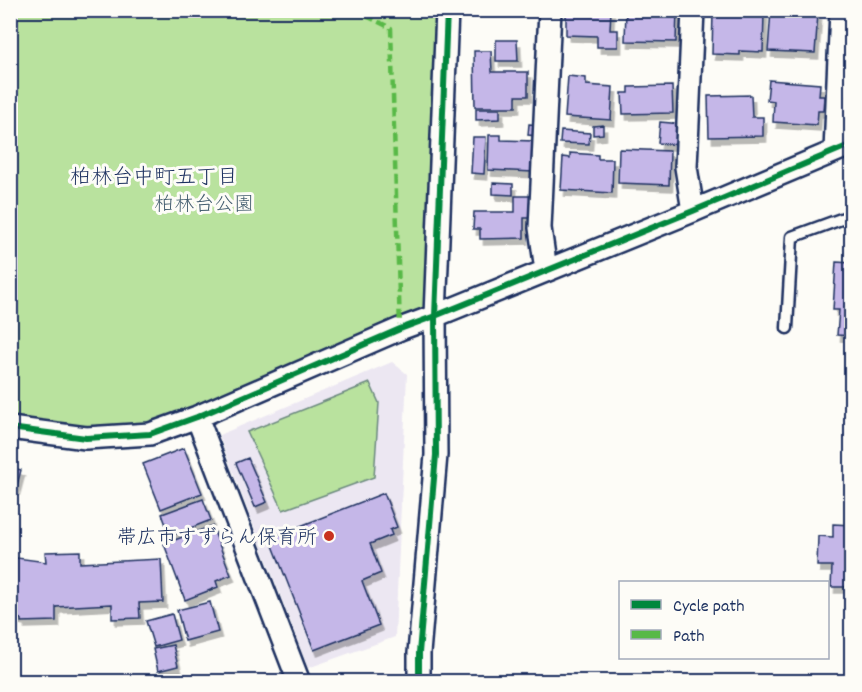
<svg xmlns="http://www.w3.org/2000/svg" width="862" height="692" font-family="Dekko,'Klee One',sans-serif">
  <style>
    .built { fill: #ece7f2 }
    .green { fill: #b9e29e; stroke: #6a887e; stroke-width: 1.5 }
    .building { fill: #c5b7e8; stroke: #1b2f5e; stroke-width: 1.5; filter: url(#shadow) }
    .lines { fill: none; stroke-linecap: round; stroke-linejoin: round }
    .lane-casing { stroke: #1b2f5e; stroke-width: 15 }
    .street-casing { stroke: #1b2f5e; stroke-width: 26 }
    .lane { stroke: #fdfcf7; stroke-width: 10 }
    .street { stroke: #fdfcf7; stroke-width: 21 }
    .quiet { stroke: #58b947; stroke-width: 4.5; stroke-dasharray: 9 4.5; stroke-linecap: butt }
    .cycleway-casing { stroke: #fdfcf7; stroke-width: 10 }
    .cycleway { stroke: #00873e; stroke-width: 6 }
    .poi-dot { fill: #c8321e; stroke: #fdfcf7; stroke-width: 2 }
    .labels { text-anchor: middle; stroke-width: 6; stroke-linejoin: round; paint-order: stroke }
    .park-label { font-size: 20px; fill: #425c6e; stroke: #fdfcf7 }
    .poi-label { font-size: 20px; fill: #1b2f5e; stroke: #fdfcf7; text-anchor: end }
    .neighbourhood-label { font-size: 21px; fill: #1b2f5e; stroke: #fdfcf7 }
  </style>
  <defs>
    <filter id="shadow"><feDropShadow dx="3.5" dy="6" stdDeviation="0" flood-color="#0004"/></filter>
  </defs>
  <rect width="100%" height="100%" fill="#fdfcf7"/>
  <filter id="ink" filterUnits="userSpaceOnUse"><feTurbulence type="fractalNoise" baseFrequency=".0167" numOctaves="2"/><feDisplacementMap in="SourceGraphic" scale="12" xChannelSelector="R" yChannelSelector="G"/><feConvolveMatrix kernelMatrix="1 2 1 2 8 2 1 2 1" color-interpolation-filters="sRGB"/></filter>
  <g filter="url(#ink)">
    <path class="built" d="M392,362l15,12 -12,263 -87,31 -89,-233z"/>
    <path class="green" d="M11,11h436l-12,305 -285,118 -139,-6z
      M370,383l9,20 -5,74 -91,33 -36,-78z"/>
    <path class="building" d="M566,10h45l-1,20h8v17h-21v-11l-31,-1z
      M626,10h51l-1,32 -51,-1z
      M771,11l47,3 -3,39 -47,-2z
      M713,12l51,2 -1,38 -23,-1v4l-28,-1z
      M496,40h21l1,21h-22z
      M474,51h17l1,21h36v24h-12v11h-41z
      M568,76l18,2v7l27,2 -2,33 -46,-3z
      M769,80l51,4 -1,12h5l-1,15h-5l-1,14 -44,-3 1,-21 -7,-1z
      M672,86l1,27 -50,1 -1,-21h7v-6z
      M751,95l1,22h11v19l-54,1 -1,-41z
      M476,109h24v10l-24,1z
      M660,122l22,2 -2,21 -22,-2z
      M529,124l9,1 -1,11 -9,-1z
      M603,125v9l-10,1v-9z
      M561,131l29,2 -1,11 -29,-1z
      M489,135h12v5l34,1 -2,31 -45,-2z
      M473,137h13l-2,37 -13,-1z
      M619,149l51,2 -1,34 -51,-2z
      M570,153l28,2v4h15l-1,34 -51,-3 2,-33 7,1z
      M493,183l20,1v11l-20,-1z
      M515,196h18v22h-9v20l-44,1v-10h-7l1,-17h41z
      M836,262l16,1v73l-15,-1 2,-25h-6z
      M184,448l18,45 -41,16 -18,-45z
      M248,458l19,44 -12,5 -19,-44z
      M10,467l11,3 -5,19 -6,-1z
      M384,493l13,34 -7,3 2,5 -22,9 11,29 -19,8 17,44 -65,25 -44,-112z
      M203,499l8,21 -41,16 -8,-22z
      M833,524l19,1v62h-21l1,-21h-15l1,-30 15,1z
      M212,526l19,49 -15,6 2,6 -33,13 -21,-56z
      M80,551v12l81,-4 2,43 -24,1 1,15 -28,1v-15l-56,3v14l-35,1v-3l-11,-2v-60l36,5 -1,-10z
      M210,602l8,30 -33,9 -8,-31z
      M172,614l7,26 -25,7 -8,-26z
      M173,645l5,21 -20,5 -5,-22z
      M269,675l1,7h-24z
      M182,676l1,6h-20z"/>
    <g class="lines">
      <g class="lane-casing">
        <path id="lane" d="M787,328l5,-91 60,-22"/>
      </g>
      <g class="street-casing">
        <path id="street" d="M835,151l6,-141
          M693,211l-7,-44 7,-157
          M546,270l-6,-42 10,-218
          M197,417l102,265
          M10,428l76,10 64,-4 47,-17 203,-88 35,-13 258,-105 159,-67
          M419,682v-29l17,-198 -1,-139 12,-306"/>
      </g>
      <use href="#lane" class="lane"/>
      <use href="#street" class="street"/>
      <path class="quiet" d="M354,10l37,18 9,301"/>
      <g class="cycleway-casing">
        <path id="cycleway" d="M10,428l76,10 64,-4 47,-17 203,-88 35,-13 258,-105 159,-67
          M419,682v-29l17,-198 -1,-139 12,-306"/>
      </g>
      <use href="#cycleway" class="cycleway"/>
    </g>
  </g>
  <circle class="poi-dot" cx="329" cy="536" r="6"/>
  <g class="labels">
    <g class="park-label">
      <text x="204" y="210">柏林台公園</text>
    </g>
    <g class="poi-label">
      <text x="317" y="543">帯広市すずらん保育所</text>
    </g>
    <g class="neighbourhood-label">
      <text x="154" y="183">柏林台中町五丁目</text>
    </g>
  </g>
  <rect width="862" height="692" fill="none" stroke="#fdfcf7" stroke-width="36"/>
  <rect x="18" y="18" width="826" height="656" fill="none" stroke="#1b2f5e" stroke-width="2" filter="url(#ink)"/>
  <rect x="619" y="581" width="210" height="78" fill="#fdfcf7" stroke="#a3aaba" stroke-width="1.5"/>
  <rect x="631" y="600" width="30" height="9" fill="#00873e" stroke="#a3aaba" stroke-width="1.5"/>
  <text x="673" y="611" font-size="18" fill="#1b2f5e">Cycle path</text>
  <rect x="631" y="630" width="30" height="9" fill="#58b947" stroke="#a3aaba" stroke-width="1.5"/>
  <text x="673" y="641" font-size="18" fill="#1b2f5e">Path</text>
</svg>
